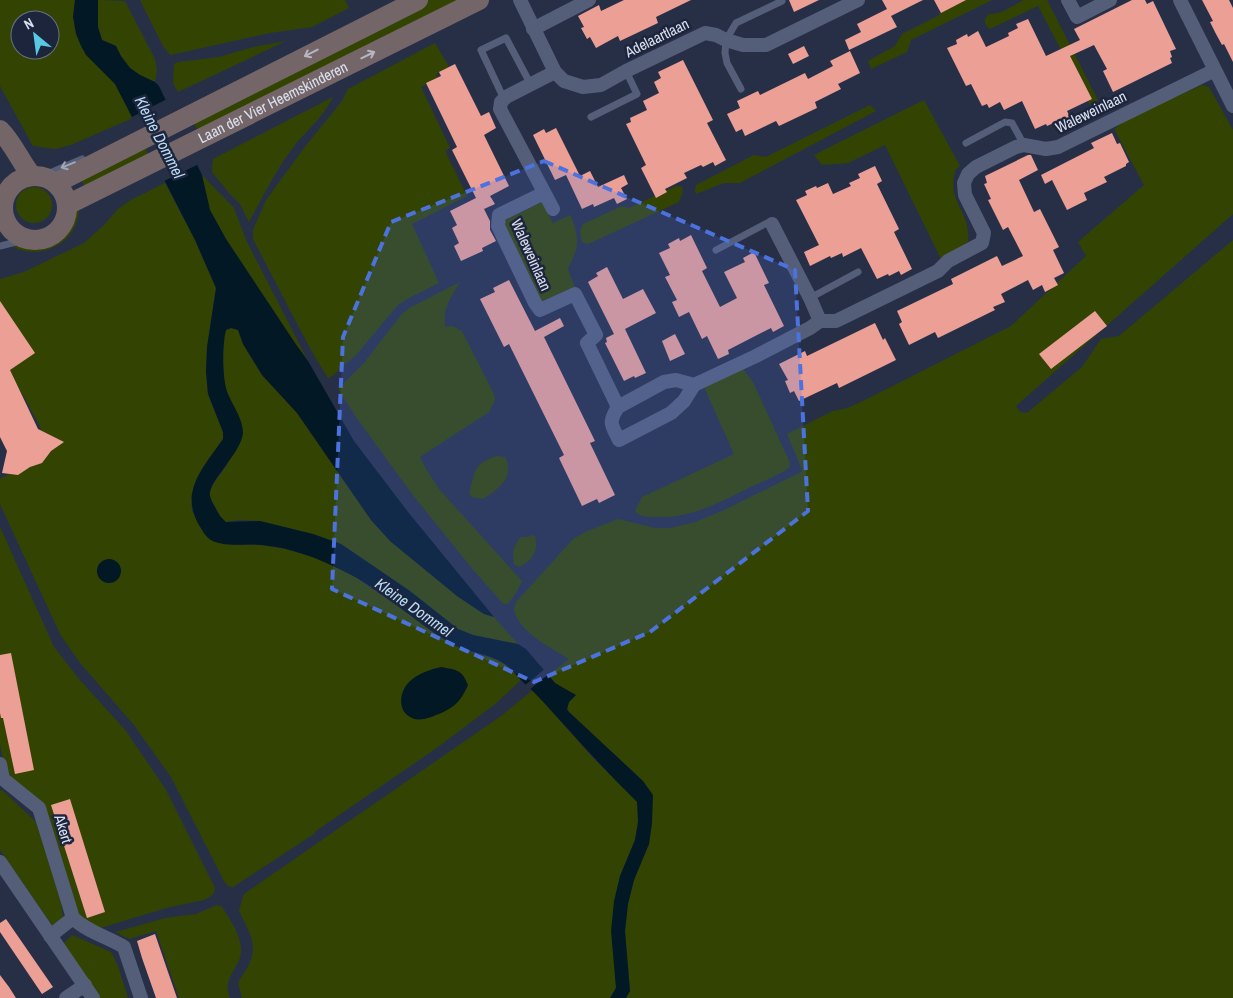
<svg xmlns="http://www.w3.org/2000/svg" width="1233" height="998" font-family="'Archivo Narrow',sans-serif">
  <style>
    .green { fill: #334402; fill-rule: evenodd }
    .water { fill: #031825 }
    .pier { fill: #272f47 }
    .building { fill: #ec9f95 }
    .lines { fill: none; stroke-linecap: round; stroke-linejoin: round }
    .lane { stroke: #545e79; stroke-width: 7 }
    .street { stroke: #545e79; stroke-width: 14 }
    .secondary { stroke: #746668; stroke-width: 20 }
    .oneway { stroke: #b6b5c0 }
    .oneway2 { stroke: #9ea6ba }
    .marked { fill: #4c72de; fill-opacity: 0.2; stroke: #4c72de; stroke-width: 4; stroke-dasharray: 10 6; stroke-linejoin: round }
    .labels { text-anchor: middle; stroke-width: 5; stroke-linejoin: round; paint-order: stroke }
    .street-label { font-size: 15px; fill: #dae0f0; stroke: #1d253d }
    .water-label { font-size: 16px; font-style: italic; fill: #b7dbf2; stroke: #1d253d }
  </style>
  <rect width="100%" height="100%" fill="#272f47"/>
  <path class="green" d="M0,0h75l-2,17 34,58 8,9 18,34 -60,26 -17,5 -23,-3 -33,-60zM20,20h30v30h-30z
    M98,0l27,1 30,58 2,11 -2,12 -15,-7 -10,-7 -9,-12 -5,-10 -14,-6 -4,-13z
    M140,0h205l4,8 -37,19 -42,6 -100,22 -7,-9z
    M429,0h45l-274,135 -8,-15z
    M959,0h33l-81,40 -4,12 -36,17 -3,-8 27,-15 7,-12 36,-18 6,-8z
    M1024,0h23l51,100 -8,5 -52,-99 -48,23c-7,-4 -6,-11 -1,-15 12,1 25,-9 35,-14z
    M286,41l-108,51 -5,-9 1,-19 4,-2 41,-5 34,-10z
    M435,43l14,24 -13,7 2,5 -17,8 29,61 -5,3 22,45 -55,28 27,59 -30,15 -11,7 -41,49 -25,22 -4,2 -13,-21 -21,-39 -41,-79v-9l13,-30 38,-52 38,-47 6,-12z
    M1202,85l7,2 24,43v84l-217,192 4,6 7,1 55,-46 19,-28 18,-3 114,-96v758h-607l4,-7 -5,-60 3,-28 6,-23 15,-36 3,-27 -9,-36 -74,-69 -2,-3 2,-7 7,-7 -18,-9 -10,-11 21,-16c-19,-12 -51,-27 -55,-50l2,-7 57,-63 12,-7 33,-13 37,9h16l24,-6 27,-11 79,-39 1,-2 -15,-36 46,-23 15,-3 25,-12 138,-70 75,-70 -8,-14 66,-57 -30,-56 18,-13z
    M333,97c-9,19 -25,32 -38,48 -18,23 -32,51 -46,77l-9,-18 -11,-11 -17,-21 1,-13z
    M924,100l36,66 -4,3c-11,32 15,42 12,72l-7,7 -20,11 -56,-114 -37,18 -26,2 -8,-10z
    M870,105l6,6 -136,72h-16l-28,11 -1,-4 1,-5 58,-30 12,2z
    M186,142l-100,48 -5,-11 64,-36z
    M202,175l32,33 12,32 62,121 -13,-18 -69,-104 -16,-29z
    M165,183l30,57 21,48 -9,59 -1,25 2,22 15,38v7l-28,44 -4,14 1,15 38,33h31l24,4 35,10 31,15 101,70 20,9 20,5 15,7 14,15 -26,24 -57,43 -122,84 -2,3 -81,53 -5,-1 -4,-5 -53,-104 -37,-52 -53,-61 -20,-28 -61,-132v-25l45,-25 -5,-28 -40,-72v-75l24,-7 60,-29 21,-19 13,-15 11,-8zM441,667l16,3 -31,49z
    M676,186h4l3,2 -1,6 -3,8 -91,42 -5,-1c-3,-6 -4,-14 0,-19l39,-18 7,2z
    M16 205a18 18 0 1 1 36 0a18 18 0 1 1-36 0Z
    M80,201c-1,10 -1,18 -6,27 -10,21 -41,31 -62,18 22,-6 39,1 55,-20 5,-8 6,-17 13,-25z
    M542,202l11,21 17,-8c5,9 9,24 6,35 -2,7 -6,13 -8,19l7,19 -33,15 -40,-77 2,-5z
    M460,282c-10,17 -17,25 -15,45l8,-1 9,5 32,63 1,6 -6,12 -69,45 6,12 13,20 83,92 -6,12 -8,11h-5l-5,-6 -24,-27 -62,-77 -56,-77 -18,-28 26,-26 37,-48 8,-7z
    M231,328l7,2 5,14 19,31 35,38 74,107 19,21 67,55 27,18 10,3 24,27 -45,-9 -15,-6 -48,-38 -69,-47 -28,-10 -53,-13 -22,-1 -12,2 -6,-6 -11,-21 3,-9 15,-21 11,-50c-3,-7 -8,-14 -11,-22 -5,-14 -5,-48 -1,-63z
    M742,367l12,17 36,79 -1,5c-10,7 -23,12 -34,17 -31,15 -63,34 -99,32 -8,0 -15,1 -21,-6l7,-14 92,-43 -30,-67z
    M496,456l9,1c10,21 -6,31 -22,42l-11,-2 -3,-4c7,-23 3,-28 27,-37z
    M0,527l54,120 25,32 47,52 40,59 49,98v3l-4,5 -7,4 -38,8 -69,21 -17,-8 -33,-106 -42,-43 -5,-28z
    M533,535l2,1c4,15 -3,25 -16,31l-5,-3c-2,-12 -1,-18 7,-27h6z
    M533,690l60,68 45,44v20l-3,18 -15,36 -5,96 1,16 -6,10h-368l-4,-15c3,-7 9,-13 12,-21 9,-19 -4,-34 -11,-52l5,-16 257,-178z
    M2,790l34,32 25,81 2,15 -11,7 -52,-75v-59z
    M217,905l5,2c8,12 19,28 19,43 0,19 -20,27 -11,48h-51l-23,-67 -27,8 -13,-7 49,-14 31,-4z
    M72,935l39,17 7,14 10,32h-28l-35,-52 -1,-3z"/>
  <path class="water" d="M75,0h23v27l4,13 14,6 5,10 9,12 10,7 15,7 4,4 43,89 8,35 16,29 69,104 13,18 46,80 54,71 86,105 -10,-3 -27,-18 -67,-55 -19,-21 -74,-107 -35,-38 -19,-31 -5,-14 -7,-2 -5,2c-4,15 -4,50 2,64 5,12 15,25 15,39 -2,21 -36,49 -33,63 1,4 3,8 5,11 3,6 5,10 11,15l34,-1 53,13 28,10 69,47 48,38 15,6 45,9 8,5 29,34 21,12 -7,7 -2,7 2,3 74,69 10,14 -1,28 -3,21 -15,36 -6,24 -3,27 5,60 -4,7h-16l6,-10 -5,-57 3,-30 6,-25 15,-36 3,-18 -1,-20c-24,-24 -48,-49 -70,-74 -14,-15 -27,-31 -42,-44 -7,-6 -12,-14 -19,-19 -16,-12 -39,-12 -56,-22 -37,-22 -68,-54 -107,-72 -25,-13 -54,-24 -82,-26 -16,-2 -31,2 -46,-3 -5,-1 -11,-8 -13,-12 -25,-37 1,-62 21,-91v-7l-15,-38 -2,-22 1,-25 9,-59 -21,-48 -80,-156 -29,-29 -5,-9 -5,-12 -3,-17z
    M97 571a12 12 0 1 1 24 0a12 12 0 1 1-24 0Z
    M441,667c15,3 21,2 27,18 -7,16 -13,22 -29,29 -8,3 -18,8 -27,4 -15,-6 -13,-26 -3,-36 8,-8 22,-13 32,-15z"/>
  <path class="pier" d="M167,99l32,65 -37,18 -32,-64z
    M546,668l4,5 -21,17 -5,-4z"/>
  <path class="building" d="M624,0h67l-35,17 2,6 -38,18 -2,-5 -22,12 -6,-11 -3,2 -6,-11 3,-1 -6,-11 21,-11 2,6z
    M789,0h30l-25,12z
    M882,0h41l-32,16 6,11 -48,23 -4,-10 16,-8 -4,-8 30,-15z
    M934,0h32l-25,13z
    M1132,0h13l2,4 6,-3 23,48 -6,2 2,6 -2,1 2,5 -59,29 -10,-21 4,-2 -13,-24 -24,11 22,43 -25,12 4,8 -11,6 -2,-4 -11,5 -1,-2 -11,5 -13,-28 -18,9 -4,-8 -11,6 -2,-4 -5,2 -11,-22 -5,2 -19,-38 10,-4 -1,-4 11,-6 1,3 10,-6 8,16 23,-11 -1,-3 10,-5 -2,-4 12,-5 18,37 34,-16 -6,-11z
    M1202,0h27l4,8v54l-9,-18 -2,1 -6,-11 -6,-12 3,-1z
    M804,46l5,10 -16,8 -5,-10z
    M850,51l10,22 -22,11 3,5 -26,13 2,6 -38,18 -3,-5 -31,15 -3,-7 -6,3 -9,-18 13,-6 -3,-7 21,-10 2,4 45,-22 3,6 25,-13 -3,-5z
    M683,60l30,60 -6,3 19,37 -11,6 -2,-4 -10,5 -2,-2 -17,8 3,5 -22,11 2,3 -11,6 -15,-30 5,-3 -20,-41 5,-2 -1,-4 17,-8 -4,-9 16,-8 -5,-11 7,-4 -3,-6z
    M455,64l26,52 8,-4 7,16 -12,7 25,51 -19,10 5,8 -11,5 6,12v9l6,11 -14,7 1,3 -22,10 -7,-15 5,-3 -7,-15 5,-3 -7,-14 26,-13 -24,-48 5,-3 -31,-64 15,-7 -2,-4z
    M556,128l24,48 10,-5 8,16 26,-12 4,9 -7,4 6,11 -10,5 -3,-6 -20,9 -1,-3 -11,5 -16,-34 -11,5 -22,-45 11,-6 2,4z
    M1112,133l5,11 3,-1 9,19 -3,2v2l-22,11 3,5 -23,11 3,7 -20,10 -15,-30 -7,4 -4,-9 53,-27 -3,-5z
    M1028,155h3l7,15 -19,10 15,32 6,-3 19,38 -6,3 11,23 -10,5 4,7 -13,7 -3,-7 -9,5 -5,-10 -27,14 4,8 -12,5 2,3 -57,28 -3,-6 -26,13 -10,-21 3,-2 -5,-11 56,-27 -2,-5 46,-23 5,10 21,-10 -15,-29 -5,3 -15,-30 3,-1 -7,-15 3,-1 -2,-7z
    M875,166l7,15 -5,3 22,45 -5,3 18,37 -11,6 -2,-4 -10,5 -1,-2 -11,5 -16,-31 -18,9 -1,-4 -11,5 -1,-2 -20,10 -6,-14 15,-7 -23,-45 11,-5 -2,-4 11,-5 1,2 11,-5 5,11 18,-8 -2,-3 11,-5 -2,-4z
    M691,235l16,33 -5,3 18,36 17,-9 -13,-26 21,-10 -2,-4 11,-6 15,31 -5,2 20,41 -11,6 -2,-4 -10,5 -33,17 1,4 -11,5 -11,-23 -5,3 -13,-27 -10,5 -7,-15 5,-2 -12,-23 5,-2 -11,-22 11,-5 -2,-4 11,-6 1,3z
    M607,267l16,32 20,-10 13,24 -31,16 21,44 -11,5 -1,-2 -10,5 -19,-38 2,-1 -1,-4 8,-4 -26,-52 10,-6 -2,-3z
    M509,280l26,51 25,-13 4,8 -20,11 51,104 -5,2 25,52 -16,8 -2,-4 -15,7 -23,-48 5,-3 -55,-111 -5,3 -24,-48 15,-7 -2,-4z
    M0,301l35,52 -25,17 28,59 26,13 -13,9 -9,12 -12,4 -12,8 -16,-2 5,-22 -7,-14z
    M1095,311l12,15 -56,43 -12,-15z
    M875,323l8,17 2,-2 11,22 -57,28 -2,-5 -38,18 -5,-10 -4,2 -5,-12 3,-1 -9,-16 26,-13 2,5z
    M675,334l10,20 -15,7 -8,-20z
    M11,653l23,117 -19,4 -12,-56h-2l-1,-5v-58z
    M70,799l35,113 -18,6 -36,-113z
    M6,919l47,68 -11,7 -42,-62v-9z
    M155,934l13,38 9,26h-21l-14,-40 -5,-17z
    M0,975l9,12 7,11h-16z"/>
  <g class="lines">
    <path class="lane" d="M741,89l-14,-26 -2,-10 1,-13 10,-17 46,-22
      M504,99l-23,-49 25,-12 25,47
      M591,117l46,-23 -11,-23
      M966,143l39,-21 7,1 12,22
      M43,176l39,-17
      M0,246l28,-7
      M716,250l51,-27 5,1
      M810,298l48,-26"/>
    <path class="street" d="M520,0l35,72 9,9 19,6 18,-2 25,-14 79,-38 11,2 10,5 17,5h23l92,-45
      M1068,0l9,17 33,-17
      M1180,0l53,106
      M533,29l56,-29
      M544,193l-45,22 -1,11 37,77 5,7 35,-16 21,41 -9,8 31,64 46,-25 12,-2 18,5 62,-29 54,-28 10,-7h16l102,-50 10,-10 34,-18 2,-10 -19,-38 -1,-12 4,-9 8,-7 40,-20 8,-2 22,4 12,-2 157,-77
      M553,209l-53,-100 1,-7 5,-5 49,-25
      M772,224l38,74 10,23
      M618,407c-10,16 -7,17 1,33l52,-27 13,-12 10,-16
      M0,764l3,15 36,29 34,110c14,14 35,19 51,29l17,51
      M0,862l93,136
      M50,936l23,-18
      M66,998l19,-13"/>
    <g class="secondary">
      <path d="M0,130c13,13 20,31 32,46"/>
      <circle cx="35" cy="208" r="32"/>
      <path d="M56,183l362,-183"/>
      <path id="s1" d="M67,205l412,-205"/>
    </g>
  </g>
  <defs><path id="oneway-shaft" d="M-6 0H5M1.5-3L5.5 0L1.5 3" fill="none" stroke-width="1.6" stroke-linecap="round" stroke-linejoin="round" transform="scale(1.25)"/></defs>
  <g class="oneway">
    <use href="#oneway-shaft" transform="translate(311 53) rotate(153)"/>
    <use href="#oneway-shaft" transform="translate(368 55) rotate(-26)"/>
  </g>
  <use class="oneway2" href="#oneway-shaft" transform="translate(68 165) rotate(158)"/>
  <path class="marked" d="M544,161l251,109 13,241 -158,121 -116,50 -202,-93 11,-252 48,-115z"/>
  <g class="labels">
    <g class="street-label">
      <text transform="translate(657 38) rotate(-26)" y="5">Adelaartlaan</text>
      <text dy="5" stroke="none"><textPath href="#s1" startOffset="230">Laan der Vier Heemskinderen</textPath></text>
      <text transform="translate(1091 112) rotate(-26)" y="5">Waleweinlaan</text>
      <text transform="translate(531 255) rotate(66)" y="5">Waleweinlaan</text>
      <text transform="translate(63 829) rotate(73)" y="5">Akert</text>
    </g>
    <g class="water-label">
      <text transform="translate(160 137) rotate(63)" y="6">Kleine Dommel</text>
      <text transform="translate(414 607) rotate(35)" y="6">Kleine Dommel</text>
    </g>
  </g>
  <g transform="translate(35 35) rotate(331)"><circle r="24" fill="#1d253d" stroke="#697085"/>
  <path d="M0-4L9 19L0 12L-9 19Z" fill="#58c9e3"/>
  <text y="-8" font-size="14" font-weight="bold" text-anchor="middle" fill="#dae0f0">N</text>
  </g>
</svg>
